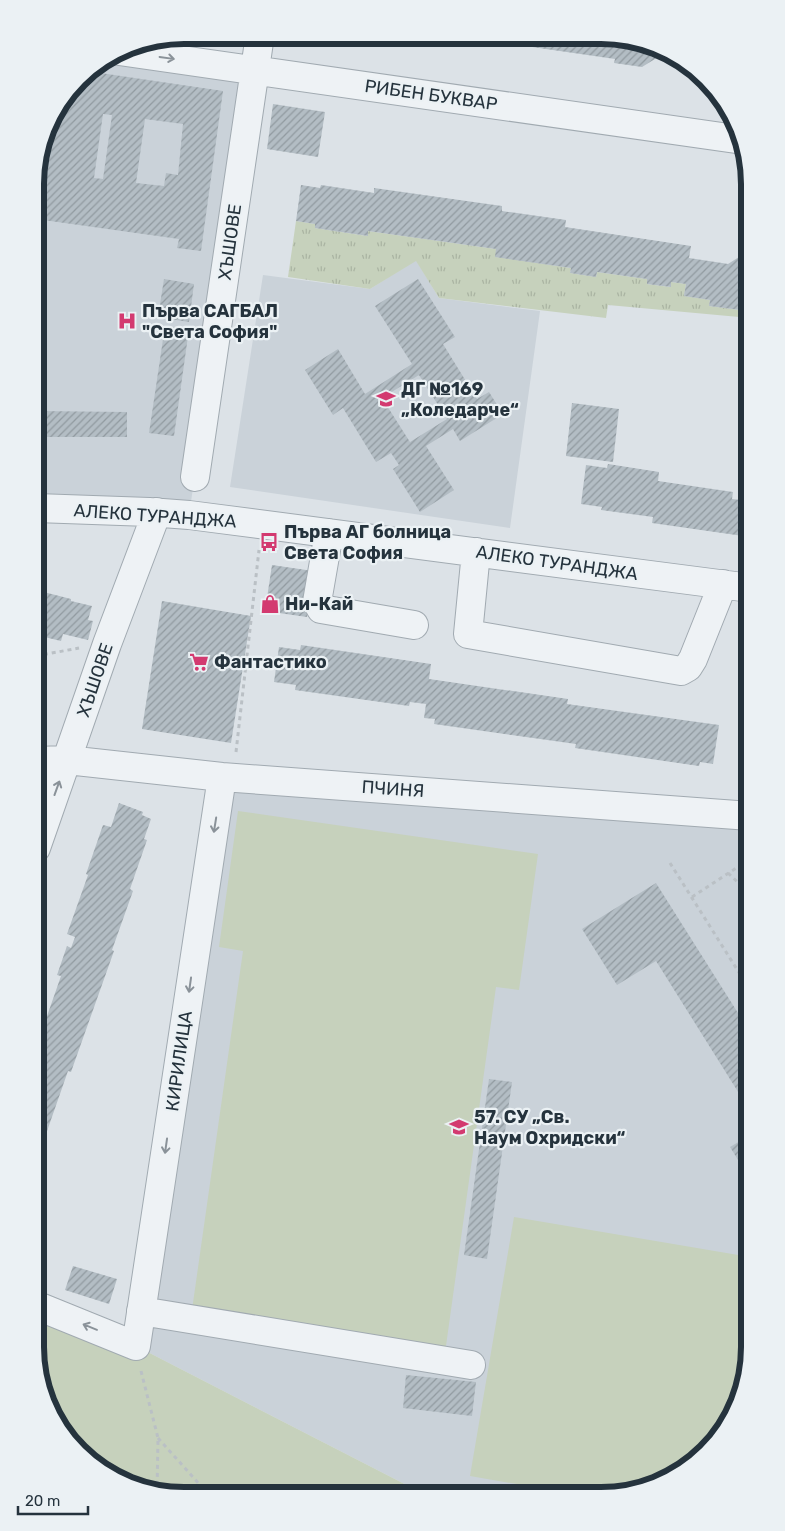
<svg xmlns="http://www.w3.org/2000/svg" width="785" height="1531" font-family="Rubik,sans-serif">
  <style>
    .built { fill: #cad2d9 }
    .grass { fill: url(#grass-tufts) }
    .park { fill: #c6d1bc }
    .building { fill: url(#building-hatch); fill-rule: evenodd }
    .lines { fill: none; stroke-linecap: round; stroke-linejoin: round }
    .minor-casing { stroke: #a1aab1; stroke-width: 30 }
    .path { stroke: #bac0c5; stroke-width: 3; stroke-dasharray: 4 4; stroke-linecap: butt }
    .minor { stroke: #eef2f5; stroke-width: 28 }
    .oneway { stroke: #8a9299 }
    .labels { text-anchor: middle; stroke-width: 4.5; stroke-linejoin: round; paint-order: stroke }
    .street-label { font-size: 18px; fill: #25333d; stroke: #ebf1f4 }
    .poi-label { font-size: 18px; font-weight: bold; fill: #25333d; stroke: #ebf1f4; text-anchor: start }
    .rim { fill: none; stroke: #25333d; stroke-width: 6 }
  </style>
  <defs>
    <pattern id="grass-tufts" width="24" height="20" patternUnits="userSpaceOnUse" patternTransform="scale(1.25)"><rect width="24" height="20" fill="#c6d1bc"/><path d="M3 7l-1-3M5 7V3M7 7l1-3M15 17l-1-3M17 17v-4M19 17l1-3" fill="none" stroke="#aab4a2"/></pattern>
    <pattern id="building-hatch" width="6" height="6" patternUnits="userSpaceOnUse" patternTransform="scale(1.25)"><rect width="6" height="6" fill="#b3bdc4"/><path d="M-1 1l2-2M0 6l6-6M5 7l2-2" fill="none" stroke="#919aa0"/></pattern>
  </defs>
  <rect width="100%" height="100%" fill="#dce2e7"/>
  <path class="built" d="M119,51l136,19 -66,445 -153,-7v-344l14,-47 35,-45z
    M416,260l23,38 101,13 -30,217 -280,-41 33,-212 107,14z
    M222,777l528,39v542l-31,80 -35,33 -35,17 -47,8 -176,-1 -290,-149z"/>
  <path class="grass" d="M296,221l19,3v4l52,8 1,-5 128,18v8l75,11 -1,5 26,4 1,-5 50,7v5l23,3 1,-5 15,2 -2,12 26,4 -1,6 31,4 10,-6v14l-142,-13 -2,13 -167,-20 -23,-37 -46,28 -82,-12z"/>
  <path class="park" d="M238,811l300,43 -19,136 -23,-3 -51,366 -254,-36 52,-366 -24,-4z
    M514,1217l236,40v101l-11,46 -20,34 -35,33 -35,17 -47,8h-16l-116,-20z
    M35,1315l101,31 290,149h-262l-78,-36 -43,-64 -8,-47z"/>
  <path class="building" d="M469,37l161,1 33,16 -21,13 -28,-4 1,-4 -146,-21z
    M87,71l136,20 -22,160 -24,-3 2,-9 -143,-20v-52l7,2 8,-52zM103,114l9,1 -9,64 -9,-1zM145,119l38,5 -5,51 -12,-2 -2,13 -28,-3z
    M273,104l52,8 -7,45 -51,-8z
    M301,185l19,3 1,-3 53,8v-5l128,18v5l64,9 -1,7 126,19 -2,12 33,5 6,1 22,-14v54l-10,6 -31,-4 1,-6 -26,-4 2,-12 -15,-2v5l-24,-3v-5l-50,-7 -1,5 -26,-4 1,-5 -76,-11 1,-8 -128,-18v5l-53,-8v-4l-19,-3z
    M164,279l30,5 -5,38 -31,-5z
    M418,279l37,58 -12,7 34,55 12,-7 14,22 -43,27 -7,-12 -27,17 28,44 -34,22 -27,-43 6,-4 -8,-12 -15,9 -33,-54 -10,7 -28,-45 33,-21 27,45 47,-30 -37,-58zM419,375l28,44 -37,23 -28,-44z
    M165,326l24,3 -15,107 -25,-3z
    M572,403l47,6 -6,53 -47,-6z
    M36,411l91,1v25h-91z
    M608,464l51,8 -1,9 75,11 -1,7 18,2v36l-98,-14 1,-6 -52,-7 1,-3 -21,-3 5,-39 21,3z
    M272,565l41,6 -6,46 -42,-6z
    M36,590l35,9v2l21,5 -4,14 5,1 -5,19 -25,-6 -2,7 -25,-6z
    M162,601l89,15 -20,127 -89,-14z
    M301,645l130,19 -2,15 139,20 -1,5 152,21 -6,39 -13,-2 -1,4 -124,-18 1,-4 -142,-20 1,-5 -11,-1 2,-14 -16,-2 -1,4 -114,-16 1,-5 -22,-3 5,-35 21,3z
    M119,803l24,9 -1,3 9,4 -7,20 3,1 -17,49 3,2 -21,59 2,1 -43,121 -3,-1 -22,63 -3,-1 -8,20v-104l2,-3h-2v-11l7,-18 4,2 15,-43 -4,-1 10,-29 4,2 4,-11 -8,-3 21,-59 -2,-1 17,-49 8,2z
    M656,883l94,149v69l-6,-9 -4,3 -84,-134 -39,24 -35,-56z
    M489,1079l23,3 -25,177 -23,-4z
    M750,1135v44l-20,-32z
    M73,1266l44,13 -8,25 -44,-14z
    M406,1375l70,7 -4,34 -69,-8z"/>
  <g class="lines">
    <g class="minor-casing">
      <path id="minor" d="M119,51l624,89
        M195,477l65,-442
        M36,508l113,4 40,3 561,73
        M329,533l-12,69 4,7 93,16
        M476,552l-8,82 213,37 7,-4 5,-8 30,-75
        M36,761l31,-1 155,17 528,39
        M36,848l71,-204 50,-132
        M35,1305l101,41 86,-569
        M141,1311l330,54"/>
    </g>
    <path class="path" d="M36,656l43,-8
      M236,752l23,-202
      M670,863l80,127
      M728,873l22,21
      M692,897l58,-38
      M141,1371l17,67 -1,54
      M158,1438l51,57
      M143,1486l14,-1 50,7 8,3"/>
    <use href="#minor" class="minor"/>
  </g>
  <defs><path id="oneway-shaft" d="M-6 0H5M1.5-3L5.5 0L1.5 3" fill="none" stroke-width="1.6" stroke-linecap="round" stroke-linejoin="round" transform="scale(1.25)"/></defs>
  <g class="oneway">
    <use href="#oneway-shaft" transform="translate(167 58) rotate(8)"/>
    <use href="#oneway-shaft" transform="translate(57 788) rotate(-70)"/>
    <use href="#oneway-shaft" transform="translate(215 825) rotate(99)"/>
    <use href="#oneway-shaft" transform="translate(190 985) rotate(98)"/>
    <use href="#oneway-shaft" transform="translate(166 1146) rotate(98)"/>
    <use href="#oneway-shaft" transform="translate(90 1327) rotate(-158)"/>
  </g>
  <defs>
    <g id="hospital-bare" transform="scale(1.5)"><path d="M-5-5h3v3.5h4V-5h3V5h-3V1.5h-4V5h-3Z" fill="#d33a70" stroke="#ebf1f4" stroke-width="2.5" paint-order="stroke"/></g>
    <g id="school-bare" transform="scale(1.5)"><path d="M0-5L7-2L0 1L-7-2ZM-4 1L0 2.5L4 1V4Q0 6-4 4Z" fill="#d33a70" stroke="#ebf1f4" stroke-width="2.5" paint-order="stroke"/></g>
    <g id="bus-bare" transform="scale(1.5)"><path d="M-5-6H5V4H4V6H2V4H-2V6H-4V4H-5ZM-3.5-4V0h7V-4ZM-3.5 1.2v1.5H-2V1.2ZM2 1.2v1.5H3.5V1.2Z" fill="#d33a70" stroke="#ebf1f4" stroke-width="2.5" paint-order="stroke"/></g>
    <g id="shop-bare" transform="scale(1.5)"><path d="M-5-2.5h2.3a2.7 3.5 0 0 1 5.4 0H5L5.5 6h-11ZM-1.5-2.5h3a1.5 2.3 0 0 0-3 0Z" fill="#d33a70" stroke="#ebf1f4" stroke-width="2.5" paint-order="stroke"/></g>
    <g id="supermarket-bare" transform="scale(1.5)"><path d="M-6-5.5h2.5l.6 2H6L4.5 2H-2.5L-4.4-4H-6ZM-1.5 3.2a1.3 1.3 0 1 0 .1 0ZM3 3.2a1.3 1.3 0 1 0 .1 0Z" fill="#d33a70" stroke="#ebf1f4" stroke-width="2.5" paint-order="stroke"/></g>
  </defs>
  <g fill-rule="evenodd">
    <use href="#hospital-bare" x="127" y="321"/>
    <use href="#school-bare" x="386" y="399"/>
    <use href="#bus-bare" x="269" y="542"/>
    <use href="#shop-bare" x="270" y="604"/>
    <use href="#supermarket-bare" x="199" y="662"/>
    <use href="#school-bare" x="459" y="1127"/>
  </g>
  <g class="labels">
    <g class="street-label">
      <text transform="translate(431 95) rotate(8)" y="6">РИБЕН БУКВАР</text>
      <text transform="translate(230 242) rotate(-82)" y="6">ХЪШОВЕ</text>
      <text transform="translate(155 516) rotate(4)" y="6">АЛЕКО ТУРАНДЖА</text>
      <text transform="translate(557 563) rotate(8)" y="6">АЛЕКО ТУРАНДЖА</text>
      <text transform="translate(95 680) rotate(-71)" y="6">ХЪШОВЕ</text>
      <text transform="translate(393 789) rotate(4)" y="6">ПЧИНЯ</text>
      <text transform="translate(179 1061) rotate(-82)" y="6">КИРИЛИЦА</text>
    </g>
    <g class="poi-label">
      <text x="142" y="317">Първа САГБАЛ<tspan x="142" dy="21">"Света София"</tspan></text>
      <text x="401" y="395">ДГ №169<tspan x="401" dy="21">„Коледарче“</tspan></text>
      <text x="284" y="538">Първа АГ болница<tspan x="284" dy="21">Света София</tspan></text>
      <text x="285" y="610">Ни-Кай</text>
      <text x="214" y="668">Фантастико</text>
      <text x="474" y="1123">57. СУ „Св.<tspan x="474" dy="21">Наум Охридски“</tspan></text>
    </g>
  </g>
  <path d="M0 0H785V1531H0ZM184 44H601A140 140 0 0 1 741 184V1347A140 140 0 0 1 601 1487H184A140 140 0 0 1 44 1347V184A140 140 0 0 1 184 44Z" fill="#ebf1f4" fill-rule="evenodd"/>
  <path class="rim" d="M184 44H601A140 140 0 0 1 741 184V1347A140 140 0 0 1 601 1487H184A140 140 0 0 1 44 1347V184A140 140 0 0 1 184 44Z"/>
  <path d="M18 1506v8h70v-8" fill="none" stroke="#25333d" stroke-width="2.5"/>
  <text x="25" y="1506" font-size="15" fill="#25333d" stroke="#ebf1f4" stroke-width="4" paint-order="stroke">20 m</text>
</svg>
